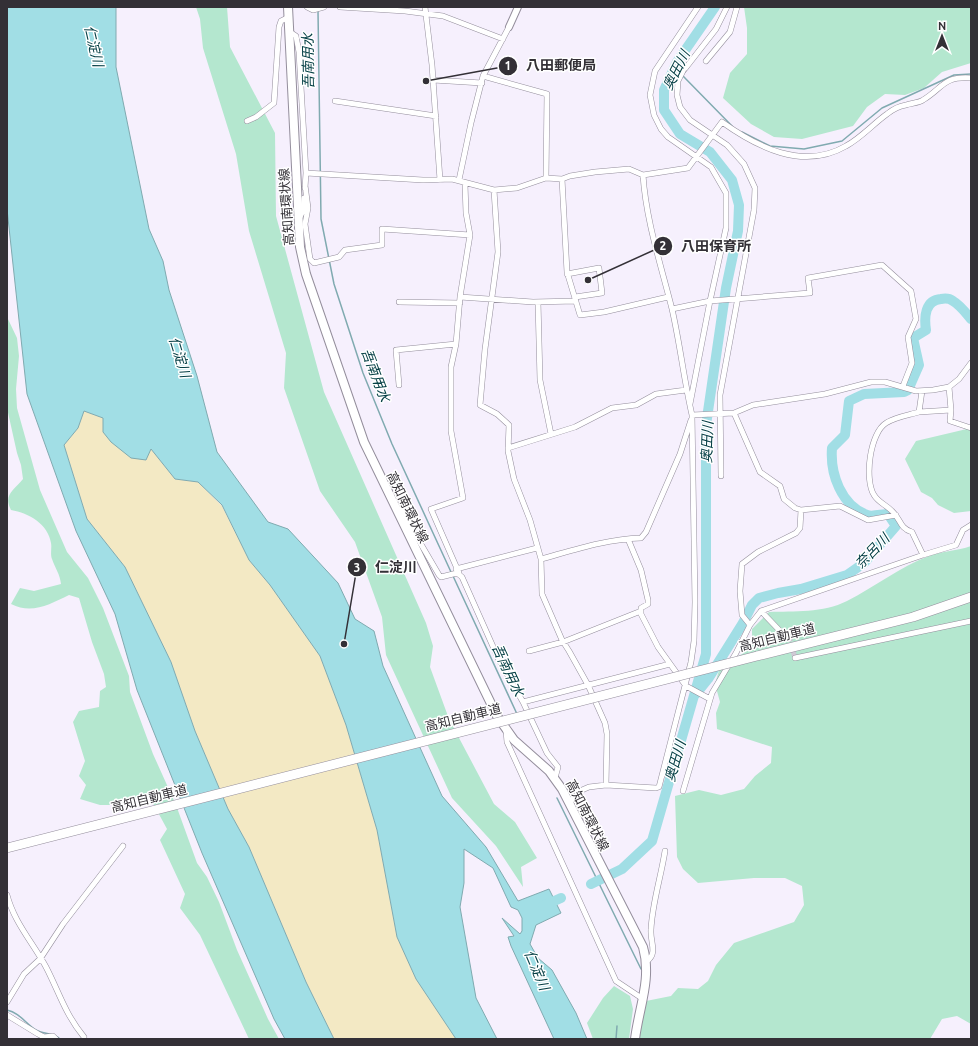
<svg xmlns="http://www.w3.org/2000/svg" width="978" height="1046" font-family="Ubuntu,'Noto Sans JP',sans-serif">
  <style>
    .green { fill: #b4e7cf }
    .sand { fill: #f3e9c4 }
    .water { fill: #a1dee5; stroke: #80aab0 }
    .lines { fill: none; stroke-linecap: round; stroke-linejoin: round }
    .stream { stroke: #80aab0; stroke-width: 1.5 }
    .river { stroke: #a1dee5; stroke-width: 10 }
    .minor-tunnel { stroke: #cfcad5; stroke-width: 5; stroke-dasharray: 5 2.5; stroke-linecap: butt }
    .minor-casing { stroke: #948e9c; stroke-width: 6 }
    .tertiary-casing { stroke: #948e9c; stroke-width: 8 }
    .primary-casing { stroke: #948e9c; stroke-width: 10 }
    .motorway-casing { stroke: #948e9c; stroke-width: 10 }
    .minor { stroke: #fff; stroke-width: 5 }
    .tertiary { stroke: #fff; stroke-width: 6 }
    .primary { stroke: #fff; stroke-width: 8 }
    .motorway { stroke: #fff; stroke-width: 9 }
    .minor-bridge-casing { stroke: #948e9c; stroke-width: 6; stroke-linecap: butt }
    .motorway-bridge-casing { stroke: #948e9c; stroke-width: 10; stroke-linecap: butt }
    .minor-bridge { stroke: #fff; stroke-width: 5 }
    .motorway-bridge { stroke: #fff; stroke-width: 9 }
    .labels { text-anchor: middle; stroke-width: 3; stroke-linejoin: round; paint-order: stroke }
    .street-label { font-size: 13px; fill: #333036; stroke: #fff }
    .water-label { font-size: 14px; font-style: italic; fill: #064046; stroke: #fff }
    .leader { fill: none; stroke: #333036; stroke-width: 1.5 }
    .callout-dot { fill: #333036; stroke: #fff; stroke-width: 1.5 }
    .mark-label { font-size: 12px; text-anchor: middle; font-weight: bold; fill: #fff }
    .callout-label { font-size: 14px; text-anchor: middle; font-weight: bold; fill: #333036; stroke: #fff; stroke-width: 3; stroke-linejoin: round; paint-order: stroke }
  </style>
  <rect width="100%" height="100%" fill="#f6f0fd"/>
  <path class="green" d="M196,7h31l3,40 45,86 1,83 48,176 102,231 7,23 -3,21 19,52 45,85 21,18 22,36 -16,9 2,20 -27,-41 -44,-48 -66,-143 -4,-38 -27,-75 -35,-51 -36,-103 2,-35 -37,-122 -13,-77 -33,-106 -3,-29z
    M744,7h227v56l-29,9 -18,16 -19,7 -20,-1 -18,13 -14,19 -51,13 -28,-2 -23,-13 -28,-26 7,-25 17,-19v-26z
    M7,317l10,21 2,18 -3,33 1,19 23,82 27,62 21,26 15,30 26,68 1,16 23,62 23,51 21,58 10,14 12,25 18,48 31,69 11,20h-30l-49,-104 -20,-27 5,-14 -25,-54 7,-11 -19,-35 -36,11h-12l-20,-6 6,-14 -7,-9 6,-15 -12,-39 6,-11 20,-4 1,-16 6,-4 -2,-13 -12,-32 -13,-44 -10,-3c-19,9 -37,20 -58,9l9,-16 14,3 27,-7c-1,-10 -6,-16 -9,-25 -2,-5 0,-11 -1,-16 -3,-19 -22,-30 -40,-33 -8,-15 3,-20 12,-31l-2,-14 -4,-12 -10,-45z
    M971,428v83l-17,2 -16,-8 -6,-7 -11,-6 -16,-33 11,-18z
    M971,546v478l-14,-8 -15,3 -12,20h-292l8,-38 25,-5 7,-8 20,1 10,-8 8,-16 18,-22 60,-21 10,-17 -2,-19 -17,-8h-31l-56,5 -15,-14 -6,-12 -2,-61 24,-6 22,5 23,-6 11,-13 16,-13 1,-16 -55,-18 -1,-16 4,-11 -5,-18 5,-17 32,-19v-19l17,-17c25,-1 54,1 78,-11 28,-14 52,-34 82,-45 13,-5 28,-5 42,-10z
    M614,986l16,10 3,13 -4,30h-36l-6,-16 16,-25z"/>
  <path class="sand" d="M84,411l19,7v14l48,17 24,30 23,3 24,24 27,54 21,25 50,71 26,69 31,105 20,107 19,42 40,60h-122l-28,-57 -57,-135 -21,-38 -33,-78 -24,-69 -46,-95 -38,-48 -23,-74 14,-17z"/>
  <path class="water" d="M7,7h109v60l33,162 14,32 6,29 28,86 20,76 51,70 20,7 50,54 17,36 19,12 9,35 59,130 44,51 32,54 31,-12 12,24 -25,12 -6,19 8,14 14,12 24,43 11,26h-33l-43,-93 -3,-9 6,-1 -12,-18 18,16 2,-3v-13l-4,-8 -7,-3 -18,-39 -29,-19v34l-4,24 16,91 21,41h-41l-40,-60 -19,-42 -20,-107 -31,-105 -26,-69 -50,-71 -21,-25 -27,-55 -24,-23 -23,-3 -24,-30 -5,11 -15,-2 -20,-16 -8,-10v-14l-19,-7 -6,17 -14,17 23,74 38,48 46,95 24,69 33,78 21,38 57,135 28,57h-49l-11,-20 -72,-166 -65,-163 -22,-76 -39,-83 -49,-137 -20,-185z"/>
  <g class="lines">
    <path class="stream" d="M318,11l3,208 13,65 29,89 29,71 59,128
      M675,68l5,5
      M683,76l49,50
      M742,132l28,14 34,3 38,-8 40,-33 72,-33 17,-1
      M453,576l64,138
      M557,798l84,171
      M7,1010c13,3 18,13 29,20 9,5 17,2 24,9
      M616,1039l1,-13"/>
    <path class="river" d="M696,694l12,-15 35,-56 9,-18 7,-7 19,-5 23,-4 46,-14 17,-12 32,-37 -8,-12c-6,0 -16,3 -21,1 -26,-10 -37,-41 -35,-67l13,-13 4,-34 15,-7 40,-2 4,-2 11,-25 -6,-27 13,-8c-2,-13 -1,-30 15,-31 5,-1 8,-1 12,2 7,4 13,12 18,18
      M591,884l31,-15 30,-28 54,-187v-229l20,-137 12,-57 1,-26 -7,-25 -22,-28 -30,-18 -16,-24v-20l13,-28 38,-55
      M543,906l18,-8"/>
    <path class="minor-tunnel" d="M789,637l6,21"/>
    <g class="minor-casing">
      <path id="minor" d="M307,7l6,3 11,-3
        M340,7l65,4 38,5 60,23
        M425,7l7,58 8,115
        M290,32l6,4 3,16 7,121 -1,15
        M706,61l24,-29 7,-25
        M684,70l32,-41 11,-22
        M483,76l64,18 -1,84
        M433,80l49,3
        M678,81l-1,14 3,12 10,13 37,25 17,19 11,24 -1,22 -34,185 1,81
        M335,101l101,15
        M247,121l9,-4 18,-14 5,-76 2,-6 8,-4
        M306,173l117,7 29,-1 42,11 23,-2 29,-10 16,1 8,-3 25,-4 34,-3 14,6 45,-7 34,-46c35,25 81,49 124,24 15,-8 27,-22 41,-32 5,-4 12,-8 19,-9 5,-2 13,-2 17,-5 20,-12 20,-24 48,-22
        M562,179l5,93 13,43 24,-3 64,-15
        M459,180l12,-57 12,-47 26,-49
        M305,185l3,23 -3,16 5,35 4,4 25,-6 6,-7 37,-5v-16l88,6
        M494,190l4,62 -13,97 -5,56 17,9 12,11 -1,26 6,28 16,41 11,39 1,35 20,46 7,11 19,34 17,38 2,11 -1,51 -17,2 -7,3 -13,12
        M299,219l4,-8 1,-13
        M567,274l32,-6 3,25 -27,4
        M460,297l73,5 43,-1
        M399,302l61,1
        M538,302l2,78 11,54
        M672,309l38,-8 100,-8 -2,-15 74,-13 29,26 5,28 -8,18 4,26 -9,23
        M399,385l-3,-35 60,-6
        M690,404l20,-103 16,-73v-35l-15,-26 -43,-30 -7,-8 -7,-14 -4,-20 5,-24 43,-64
        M951,410l-1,11 21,7
        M919,412l32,-2 -2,-23
        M734,413l26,59 20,14 4,13 11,9 6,2 39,-4 28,14 28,-5
        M692,415l42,-2 19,-8 72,-11 46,-12h14l31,9 17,-1 16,-3 10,-8 12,-16
        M508,448l67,-21 37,-19 24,-3 20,-11 30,-4
        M401,510l38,65 2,2 16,-4 5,4 37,83 24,42 24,51 11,14 -3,11
        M628,539l13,31 7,30v4l-7,4v6l17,33 28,39 24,13
        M923,555l33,-10 7,-15 8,-5
        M541,559c33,-9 66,-20 100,-21l5,-6 34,-78 11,-34
        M456,569l81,-21
        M459,573l-28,-64 32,-11 -12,-67v-64l5,-23 4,-47 10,-62 -4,-22 -1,-29
        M761,611l21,22 7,4
        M750,625l-8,-10 -2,-24 2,-27 16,-12 38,-19 4,-5 1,-18
        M529,651l34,-9 78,-31
        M795,658l176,-37
        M523,702l147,-38
        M506,731l1,11 109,239 27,18
        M606,785l50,3 3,-1 32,-125 3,-21 1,-39 -3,-187c-8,-35 -12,-71 -20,-106 -11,-44 -26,-88 -29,-134
        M683,791l29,-98 24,-40 14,-28 11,-14 162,-56 -11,-23c-13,-4 -11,-13 -20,-21 -6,-6 -14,-9 -18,-16 -10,-16 -4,-62 12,-72 9,-6 23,-8 33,-11l3,-21
        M7,895c7,27 26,48 39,72 13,25 19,47 38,70
        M647,961c11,-8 3,-19 4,-31 1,-26 10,-53 14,-79
        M7,1002l17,-28 16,-15 23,-35 60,-78
        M7,1015l31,19 6,3 9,-1 3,3"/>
    </g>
    <g class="tertiary-casing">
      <path id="tertiary" d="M509,27l9,-20"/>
    </g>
    <g class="primary-casing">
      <path id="primary" d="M288,7l12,240 6,27 58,168 133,274 17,24 35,31 13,18 81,158c9,32 -4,60 -8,92"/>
    </g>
    <g class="motorway-casing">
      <path id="motorway" d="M757,656l156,-39 58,-20"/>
    </g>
    <use href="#minor" class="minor"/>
    <use href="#tertiary" class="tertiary"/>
    <use href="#primary" class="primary"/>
    <use href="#motorway" class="motorway"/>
    <g class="minor-bridge-casing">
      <path id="minor-bridge" d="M678,81l6,-12"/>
    </g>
    <g class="motorway-bridge-casing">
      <path id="motorway-bridge" d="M7,848l750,-192"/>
    </g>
    <use href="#minor-bridge" class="minor-bridge"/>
    <use href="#motorway-bridge" class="motorway-bridge"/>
  </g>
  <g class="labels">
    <g class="street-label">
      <text transform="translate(286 207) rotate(-94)" y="5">高知南環状線</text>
      <text transform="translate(408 507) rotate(64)" y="5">高知南環状線</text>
      <text transform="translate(777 637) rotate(-14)" y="5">高知自動車道</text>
      <text transform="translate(463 717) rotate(-14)" y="5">高知自動車道</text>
      <text transform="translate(149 798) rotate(-14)" y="5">高知自動車道</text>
      <text transform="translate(588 815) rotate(63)" y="5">高知南環状線</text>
    </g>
    <g class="water-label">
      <text transform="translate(94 46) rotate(77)" y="5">仁淀川</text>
      <text transform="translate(308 61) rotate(-91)" y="5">吾南用水</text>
      <text transform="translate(676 70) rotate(-63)" y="5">奥田川</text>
      <text transform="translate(180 357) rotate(73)" y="5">仁淀川</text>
      <text transform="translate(376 375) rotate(69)" y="5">吾南用水</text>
      <text transform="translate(707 442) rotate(-88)" y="5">奥田川</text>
      <text transform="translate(872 551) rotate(-46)" y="5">奈呂川</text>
      <text transform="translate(508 670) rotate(65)" y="5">吾南用水</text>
      <text transform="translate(675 761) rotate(-74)" y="5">奥田川</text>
      <text transform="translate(537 970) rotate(67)" y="5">仁淀川</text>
    </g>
  </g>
  <path class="leader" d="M426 81L508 66M588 280L663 246M344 644L357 567"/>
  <g class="callout-dot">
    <circle cx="426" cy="81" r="4"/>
    <circle cx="588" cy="280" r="4"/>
    <circle cx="344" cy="644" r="4"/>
    <circle cx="508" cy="66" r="10"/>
    <circle cx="663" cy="246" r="10"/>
    <circle cx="357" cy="567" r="10"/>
  </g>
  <g class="mark-label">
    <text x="508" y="70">1</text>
    <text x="663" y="250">2</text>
    <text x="357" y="572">3</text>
  </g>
  <g class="callout-label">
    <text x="561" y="70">八田郵便局</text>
    <text x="716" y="251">八田保育所</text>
    <text x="396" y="572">仁淀川</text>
  </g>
  <rect width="978" height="1046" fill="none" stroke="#333036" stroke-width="16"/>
  <g transform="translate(942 36)" stroke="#ffffff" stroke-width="3" paint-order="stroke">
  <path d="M0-3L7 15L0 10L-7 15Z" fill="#333036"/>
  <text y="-6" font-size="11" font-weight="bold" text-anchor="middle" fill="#333036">N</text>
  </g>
</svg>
